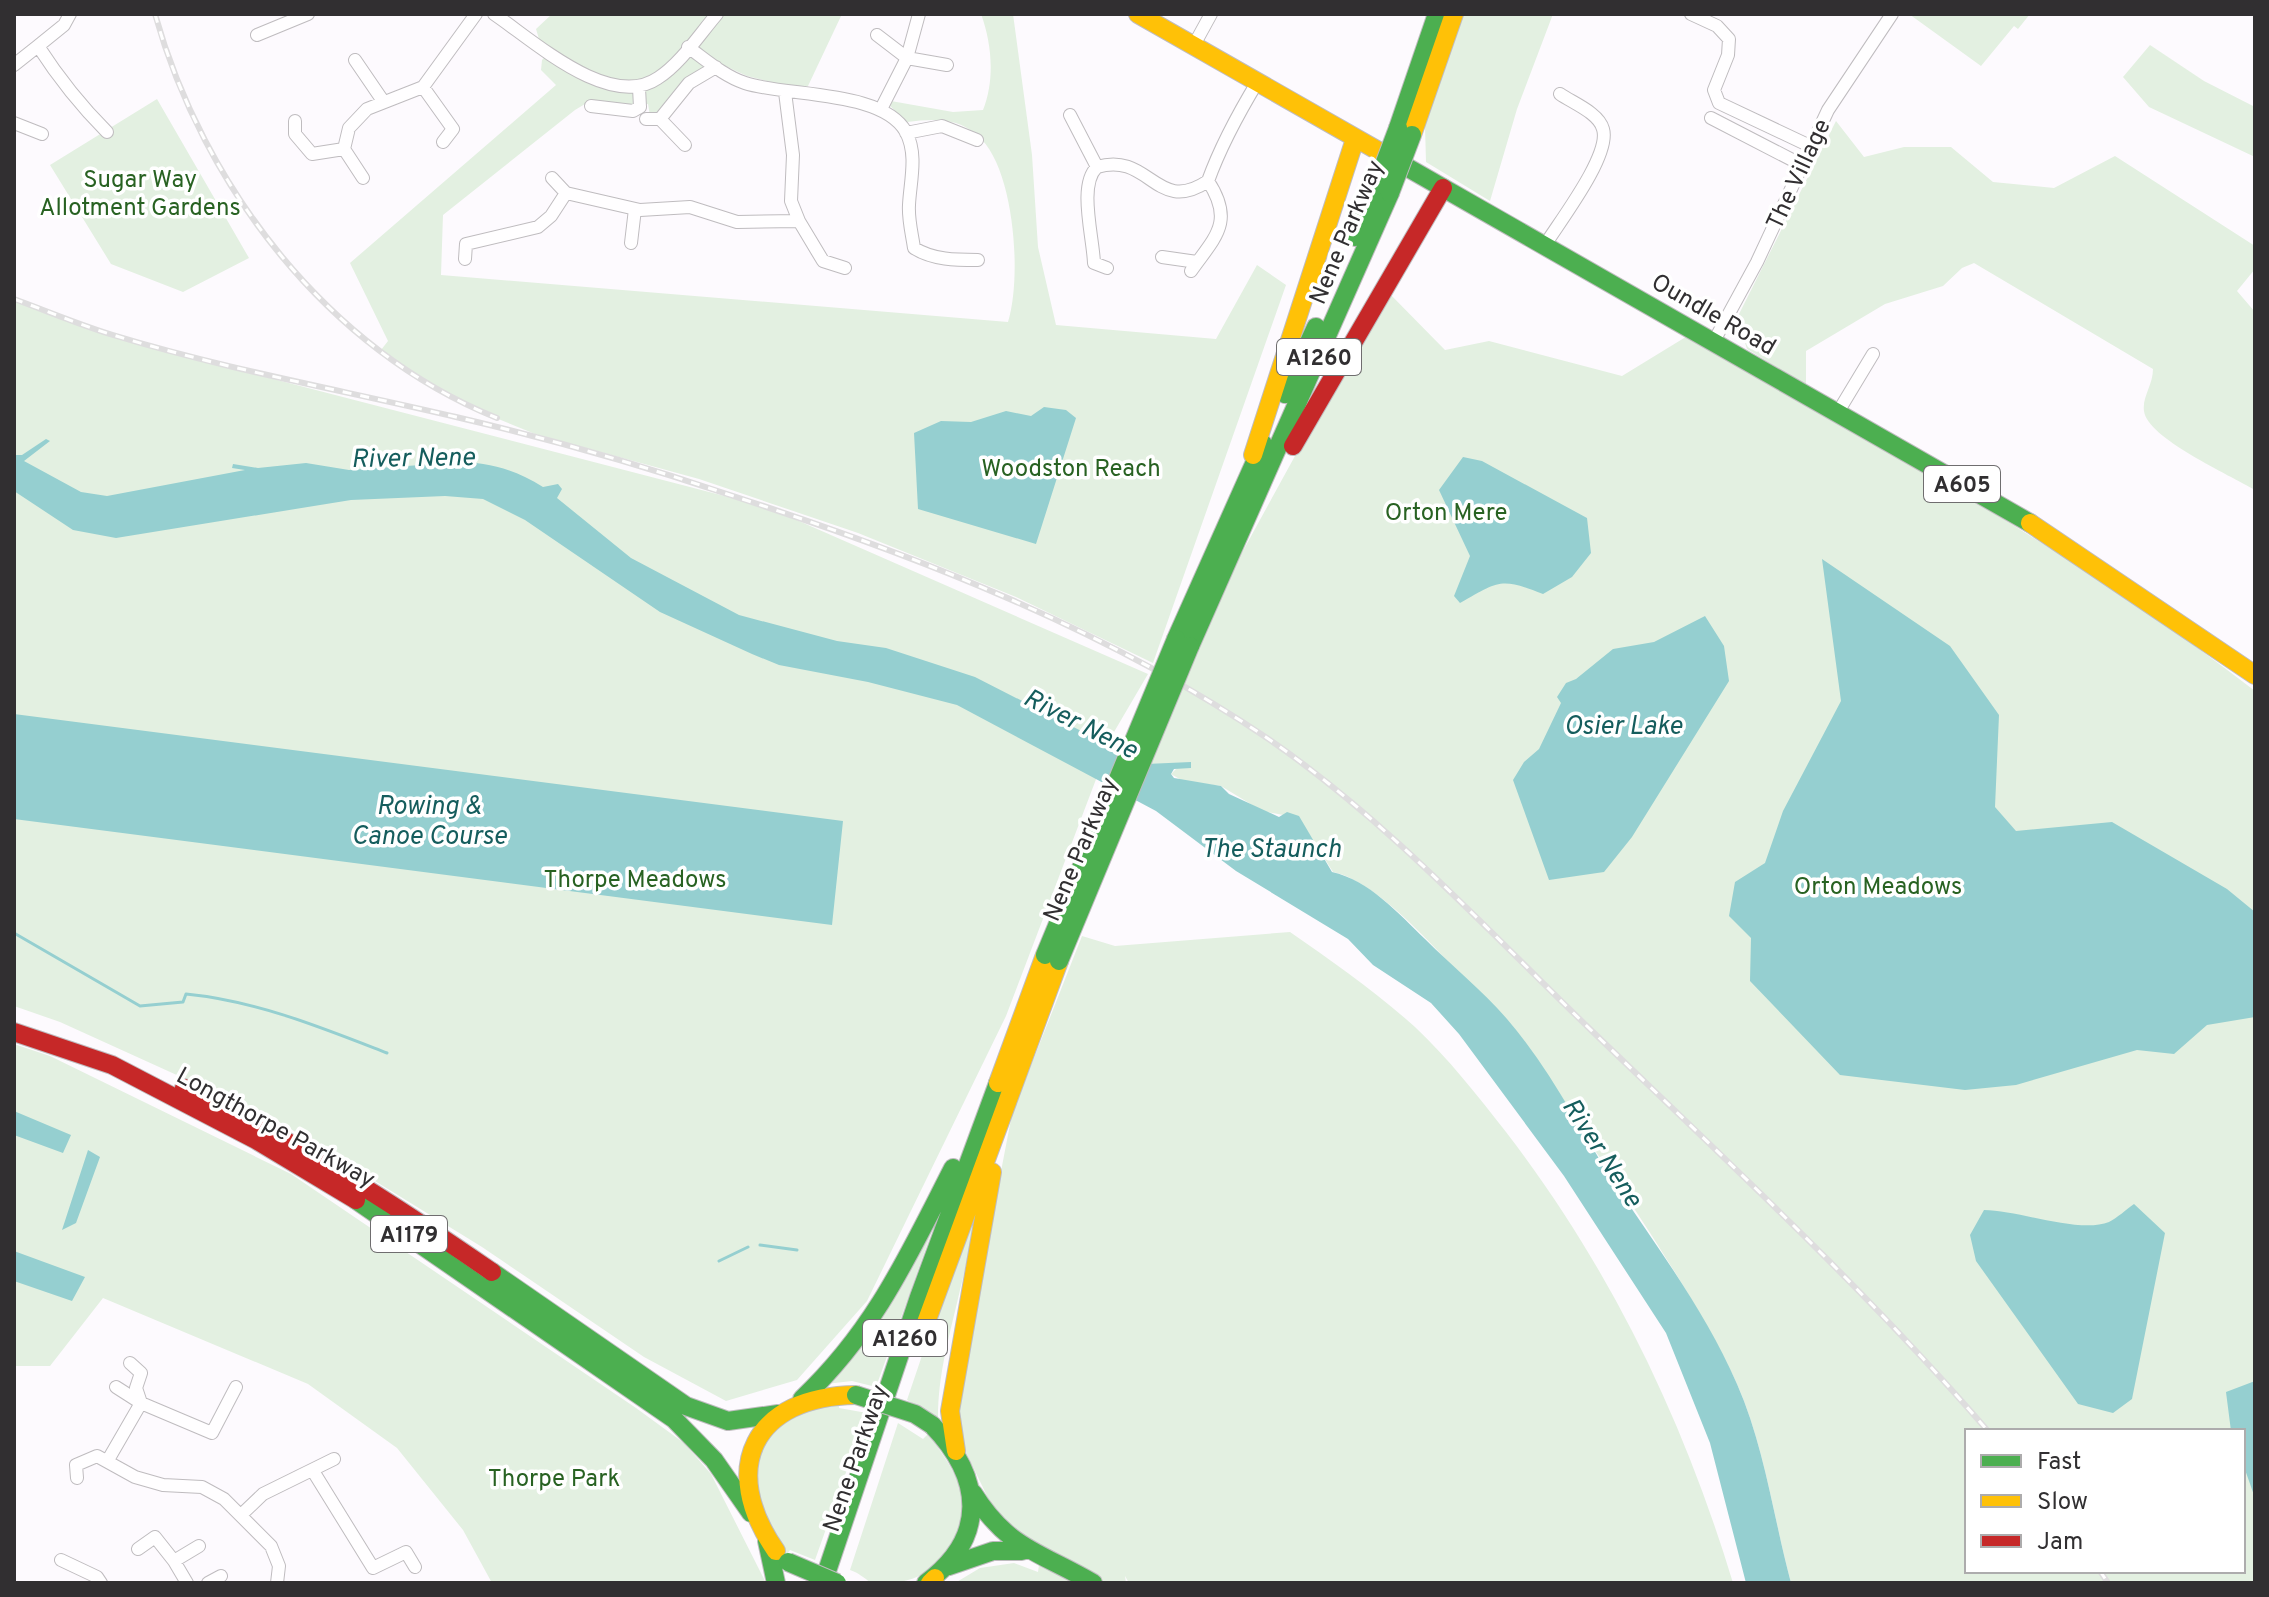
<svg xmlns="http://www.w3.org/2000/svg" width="2269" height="1597" font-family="Overpass,sans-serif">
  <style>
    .green { fill: #e3f0e1; fill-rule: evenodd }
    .water { fill: #95cfd0 }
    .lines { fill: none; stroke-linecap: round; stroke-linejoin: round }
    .stream { stroke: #95cfd0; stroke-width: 3 }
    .street-casing { stroke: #bfbcbf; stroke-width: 14 }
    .fast-casing { stroke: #bfbcbf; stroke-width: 20 }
    .slow-casing { stroke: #bfbcbf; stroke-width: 20 }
    .jam-casing { stroke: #bfbcbf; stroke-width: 20 }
    .street { stroke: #fffeff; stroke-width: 12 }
    .fast { stroke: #4caf50; stroke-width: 18 }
    .slow { stroke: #ffc107; stroke-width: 18 }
    .jam { stroke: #c62828; stroke-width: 18 }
    .rail-casing { stroke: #deddde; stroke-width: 6 }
    .rail { stroke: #fff; stroke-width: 3; stroke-dasharray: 9; stroke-linecap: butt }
    .fast-bridge-casing { stroke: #bfbcbf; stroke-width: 20; stroke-linecap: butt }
    .fast-bridge { stroke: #4caf50; stroke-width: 18 }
    .labels { text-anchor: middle; stroke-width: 7; stroke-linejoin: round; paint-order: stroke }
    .shield { fill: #fff; stroke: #6f6d6f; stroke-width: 2 }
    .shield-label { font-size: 22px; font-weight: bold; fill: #312f31 }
    .street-label { font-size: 24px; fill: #312f31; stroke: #fff }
    .park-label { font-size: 24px; fill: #286222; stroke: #fff }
    .water-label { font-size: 26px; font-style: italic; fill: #155d5d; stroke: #fff }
  </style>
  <rect width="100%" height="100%" fill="#fdfafe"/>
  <path class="green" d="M552,14h290l-34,72 -9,3 -52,-13 -24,-11 -16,5 -51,46h-6l-2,-12 -29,4 -29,-7 -15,9 -132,105 -2,60 567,47c14,-44 7,-156 -31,-187 -21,-18 -44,-16 -70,-13l-19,-18 3,-3 62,11 30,-2c12,-30 9,-66 -2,-96h32l19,141 6,92 18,78 160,14 41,-74 29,20 -133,378 -137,-66 -158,-64 -159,-54 -164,-45 -56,-23 -47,-26 -51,-35 7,-9 -38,-78 206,-178 -15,-15 1,-10 10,-11 -13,-10 -3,-10z
    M1463,14h90l-36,95 -27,92 -64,-39 -1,-36z
    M1909,14h121l-12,15 -4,-3 -33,40z
    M2150,45l54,36 51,26v50l-106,-50 -26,-30z
    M157,99l92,159 -66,34 -72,-28 -61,-99z
    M1836,121l28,36 40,-10h47l42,35 61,6 61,-32 140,90v23l-18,22 18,21v178c-25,-15 -108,-52 -111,-79 -2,-14 9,-26 9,-42l-179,-106 -12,5 -19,18 -58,18 -79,47v34l-59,-36 -10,-31z
    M1386,290l59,60 44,-9 133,35 67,-41c193,112 389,219 566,356v892h-464c-18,-67 -26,-135 -54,-199 -45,-103 -300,-491 -404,-512l-34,-54 -37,-7 -41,-25 -38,-5 -12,-7 6,-6h14l-40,-4 59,-153zM1967,1431h276v140h-276z
    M14,302l186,58 567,147 381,167 -34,58 -108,284 -139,285 -70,79 -71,21 -82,-44 -162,-110 -206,-127 -216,-98 -46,-16z
    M1290,932c43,30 86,60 125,95 33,31 63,69 91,105 105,137 177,286 227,451h-604l-4,-7 1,7h-26l-100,-60 -37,-77 -8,-35 57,-297 70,-178 33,10z
    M14,1044l36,12 241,118 345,234 48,35 27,31 55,109h-274l-29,-53 -66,-82 -89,-64 -205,-86 -53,68h-36z
    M985,1169c-8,41 -15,81 -25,121 -10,44 -22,83 -22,128l-31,-18z
    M940,1209l-64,178 -24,-6 -26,3z
    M839,1402v6l28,5 -52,147 -25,-10 -3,4c-34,-49 -36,-55 -27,-113l41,-34z
    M898,1423l25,16 5,-5c18,24 42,57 37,89 -6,35 -45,60 -77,60 -5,0 -14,1 -18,-1 -6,-4 -11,-9 -20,-12z
    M1014,1563l24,9 1,-7 42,18h-126l25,-15z"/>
  <path class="water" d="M1044,407l22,3 10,8 -40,126 -118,-35 -4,-76 27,-12 30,1 35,-11 25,5z
    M46,439l4,2 -26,20 57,31 26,4 138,-26 -13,-2 1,-4 25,4 48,-5 43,7 72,-5 7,-6 4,4c42,-4 76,2 111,24l15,-3 4,5 -5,9 74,60 108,57 98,26 49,7 89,29 171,87 45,-2v6l-17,1 -3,5 3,4 47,8 8,8 50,23 8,-5 12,4 33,56c37,8 67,42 93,67 27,27 58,52 82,80 45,52 73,112 110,168 43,64 89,126 120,197 28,64 36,132 54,199h-45l-36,-140 -44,-110 -102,-157 -105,-142 -28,-31 -58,-38 -25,-26 -112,-68 -80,-60 -199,-106 -89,-23 -89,-17 -27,-11 -92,-42 -135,-92 -42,-21 -38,-3 -94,4 -235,38 -43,-8 -59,-39v-36h8z
    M1463,457l19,4 105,57 4,35 -19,24 -29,17c-43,-17 -44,-13 -83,9l-6,-7 16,-40 -31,-66z
    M1822,559l128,87 49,69 -4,92 21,24 96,-9 115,67 28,23v105l-48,8 -33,29 -37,-4 -121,35 -51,5 -125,-15 -90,-94 1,-43 -22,-22 6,-34 30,-19 18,-52 58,-110z
    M1705,616l19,30 5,35 -97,156 -28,35 -55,8 -36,-100 11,-18 15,-13 22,-46 -4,-6 9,-14 10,-4 37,-30 41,-7z
    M14,714l829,107 -11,104 -818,-106z
    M14,1111l57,24 -8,18 -49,-18z
    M88,1150l12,7 -24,66 -14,7z
    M2134,1204l31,29 -33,166 -19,14 -35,-9 -102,-143 -6,-26 14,-25c34,0 95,24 125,12 8,-4 18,-13 25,-18z
    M14,1251l71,26 -13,24 -58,-20z
    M2255,1381v117l-12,-34v-33h-12l-5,-39z"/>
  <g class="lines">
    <path class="stream" d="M14,933l126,73 43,-4 3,-8c71,7 134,33 201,59
      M760,1245l37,5
      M719,1261l29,-14"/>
    <g class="street-casing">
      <path id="street" d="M70,14l-6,11 -26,21c20,31 43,60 69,86
        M494,14c40,27 116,97 164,64 23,-15 41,-43 59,-64
        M1691,14l26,12 12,13 -1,16 -14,35 5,13 91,43
        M257,35l51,-21
        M877,35l30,23 40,7
        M1194,45l17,-31
        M688,47c18,13 36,29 57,36 43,14 138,7 161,49 12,23 4,50 3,73 -1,14 3,29 5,43 19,12 42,12 64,12
        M355,60l28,41
        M14,65l24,-19
        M423,87l30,42 -10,13
        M591,106l42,5 7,-4 -1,-19
        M881,109l26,-51 12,-44
        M1070,115l27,52
        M1711,118l91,47
        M646,119h14l29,-36 27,-16
        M660,119l25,26
        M295,121v13l17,20 32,-5 19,29
        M14,123l28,11
        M906,133l36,-7 35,14
        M344,149l5,-21 18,-19 56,-22 53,-73
        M552,178l14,15
        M799,221l24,40 22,7
        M631,243l4,-34
        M1545,245c15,-24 66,-90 58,-116 -4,-16 -30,-26 -43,-35
        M1162,257l35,5
        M465,259l1,-15 72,-17 13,-11 15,-23 74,17 50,-3 47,15 62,-1 -8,-20 2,-46 -8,-63
        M1107,268l-13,-5c-1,-27 -16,-78 3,-96 53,-16 59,49 111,14
        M1191,271c24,-34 44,-49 17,-90 13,-36 30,-67 50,-100
        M1714,341l43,-79 71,-152 64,-96
        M1838,412l35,-58
        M130,1363l11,10 -5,15 5,15 71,30 24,-46
        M108,1460l33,-57 -25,-16
        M313,1471l60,97 33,-16 9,15
        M77,1478l-1,-13 21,-9 38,21 28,8 39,2 22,12 47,47 8,20 -2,17
        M241,1515l22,-21 71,-35
        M138,1549l17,-12 19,24
        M61,1560l36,17 4,6
        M187,1583l-13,-22 25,-15
        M208,1583l13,-7"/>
    </g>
    <g class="fast-casing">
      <path id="fast" d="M1398,128l39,-114
        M1396,161l634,362
        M1355,237l21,-51
        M1285,394l31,-67
        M1176,639l87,-195
        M1190,646l200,-453
        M356,1200l318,219 40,41 37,53
        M492,1272l194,134 42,15 50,-7
        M802,1399c73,-69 106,-143 151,-231
        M973,1493c35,56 67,59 120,90
        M767,1541l9,42
        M949,1566l44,-15h29
        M823,1583l96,-286 79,-214
        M926,1583c62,-46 57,-105 6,-158"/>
    </g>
    <g class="slow-casing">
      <path id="slow" d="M1138,14l258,147
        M1412,135l42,-121
        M1253,455l102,-316
        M2030,523l225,152
        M998,1083l47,-128
        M924,1328l135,-367
        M956,1451l-6,-40 42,-239
        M776,1551c-58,-83 -22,-155 80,-156
        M930,1583l5,-5"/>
    </g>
    <g class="jam-casing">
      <path id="jam" d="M1293,446l150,-258
        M14,1032l98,33 144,75 100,60
        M184,1088c110,52 208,115 308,184"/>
    </g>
    <use href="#street" class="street"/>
    <use href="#fast" class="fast"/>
    <use href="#slow" class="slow"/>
    <use href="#jam" class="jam"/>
    <g class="rail-casing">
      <path id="rail" d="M155,14c48,172 173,336 342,404
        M14,299c33,12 66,26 99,36 112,34 228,55 343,82 90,21 182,47 271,77 188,61 378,134 543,246 119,82 218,191 322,291 135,130 273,258 396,400
        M2100,1571l8,12"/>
    </g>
    <use href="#rail" class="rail"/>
    <g class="fast-bridge-casing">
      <path id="fast-bridge" d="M1376,186l22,-58
        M1390,193l22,-58
        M1045,955l131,-316
        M1059,961l131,-315
        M856,1395l59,19 17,11
        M788,1562l49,21"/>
    </g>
    <use href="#fast-bridge" class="fast-bridge"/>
  </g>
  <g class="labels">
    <g class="shield">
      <rect x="1277" y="339" width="84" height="36" rx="6"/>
      <rect x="1924" y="466" width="76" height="36" rx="6"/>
      <rect x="371" y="1216" width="76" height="36" rx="6"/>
      <rect x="863" y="1320" width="84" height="36" rx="6"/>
    </g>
    <g class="shield-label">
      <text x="1319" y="365">A1260</text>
      <text x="1962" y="492">A605</text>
      <text x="409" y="1242">A1179</text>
      <text x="905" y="1346">A1260</text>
    </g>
    <g class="street-label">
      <text transform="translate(1798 174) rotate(-65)" y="8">The Village</text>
      <text transform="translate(1346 232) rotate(-67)" y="8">Nene Parkway</text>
      <text transform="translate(1714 314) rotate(30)" y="8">Oundle Road</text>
      <text transform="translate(1080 849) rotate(-67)" y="8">Nene Parkway</text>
      <text transform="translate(276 1127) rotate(29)" y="8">Longthorpe Parkway</text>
      <text transform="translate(855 1458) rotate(-71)" y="8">Nene Parkway</text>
    </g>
    <g class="park-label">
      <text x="140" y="187">Sugar Way<tspan x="140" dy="28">Allotment Gardens</tspan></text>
      <text x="1071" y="476">Woodston Reach</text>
      <text x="1446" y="520">Orton Mere</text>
      <text x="635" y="887">Thorpe Meadows</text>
      <text x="1878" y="894">Orton Meadows</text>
      <text x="554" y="1486">Thorpe Park</text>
    </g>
    <g class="water-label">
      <text transform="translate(413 457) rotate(-1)" y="9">River Nene</text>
      <text transform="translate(1081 723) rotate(27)" y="9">River Nene</text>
      <text x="1623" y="734">Osier Lake</text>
      <text x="429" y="814">Rowing &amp;<tspan x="429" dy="30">Canoe Course</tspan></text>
      <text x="1271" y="857">The Staunch</text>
      <text transform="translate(1603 1152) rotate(57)" y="9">River Nene</text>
    </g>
  </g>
  <rect width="2269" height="1597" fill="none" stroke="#312f31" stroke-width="32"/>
  <rect x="1965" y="1429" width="280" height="144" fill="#ffffff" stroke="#adacad" stroke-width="2"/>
  <rect x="1981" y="1455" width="40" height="12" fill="#4caf50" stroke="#adacad" stroke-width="2"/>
  <text x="2037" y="1469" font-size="24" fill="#312f31">Fast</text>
  <rect x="1981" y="1495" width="40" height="12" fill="#ffc107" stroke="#adacad" stroke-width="2"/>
  <text x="2037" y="1509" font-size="24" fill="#312f31">Slow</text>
  <rect x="1981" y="1535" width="40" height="12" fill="#c62828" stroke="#adacad" stroke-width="2"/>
  <text x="2037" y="1549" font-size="24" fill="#312f31">Jam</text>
</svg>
